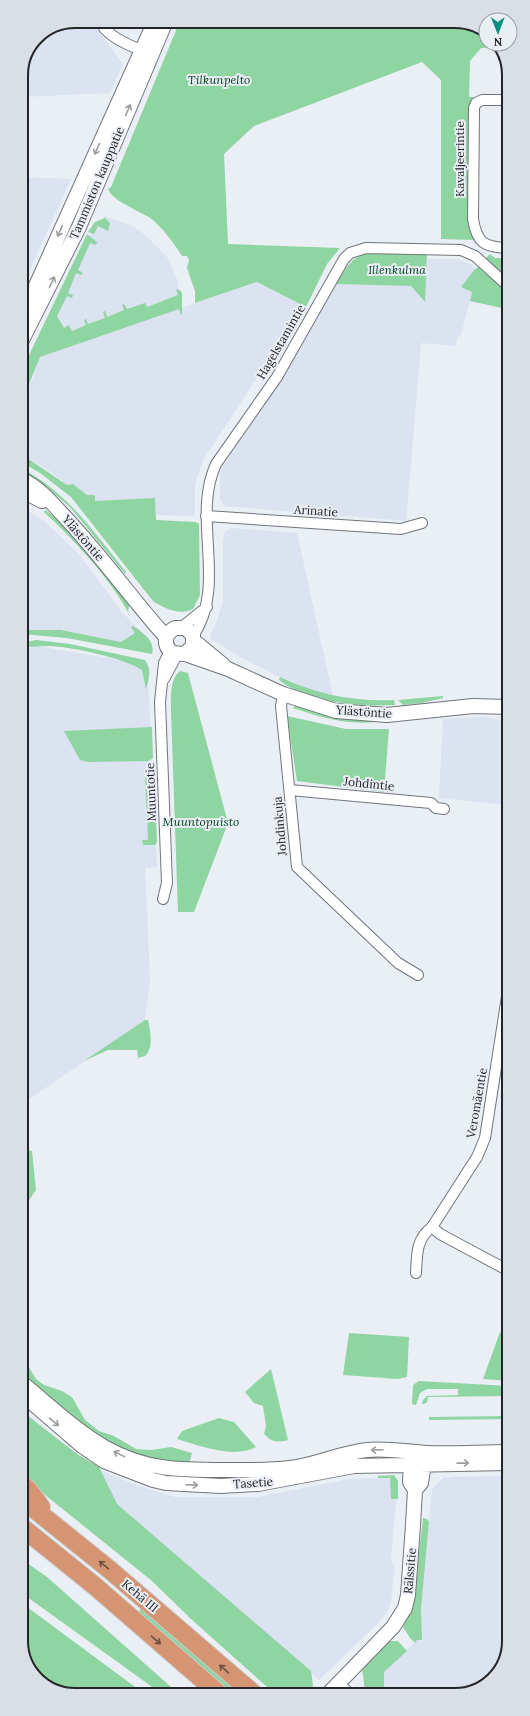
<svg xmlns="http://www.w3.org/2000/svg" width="530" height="1716" font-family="Lora,serif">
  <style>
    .built { fill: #dbe2f0 }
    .green { fill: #8ed5a1 }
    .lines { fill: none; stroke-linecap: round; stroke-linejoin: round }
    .street-casing { stroke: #71757b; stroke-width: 12 }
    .secondary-casing { stroke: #71757b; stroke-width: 16 }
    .highway-casing { stroke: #cacbcb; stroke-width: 20 }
    .street { stroke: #fff; stroke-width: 10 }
    .secondary { stroke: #fff; stroke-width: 14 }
    .highway { stroke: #d59472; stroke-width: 18 }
    .oneway { stroke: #9c9d9e }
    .oneway2 { stroke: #6b5146 }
    .labels { text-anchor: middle; stroke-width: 4; stroke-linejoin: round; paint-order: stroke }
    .park-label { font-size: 12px; font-style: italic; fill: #014520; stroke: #eaeef5 }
    .street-label { font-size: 12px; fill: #242528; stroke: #eaeef5 }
    .rim { fill: none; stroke: #242528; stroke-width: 2 }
  </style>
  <rect width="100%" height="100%" fill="#eaeef5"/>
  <path class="built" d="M75,21h25l-6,4 29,39 -13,29 -89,4v-22l16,-38z
    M114,21h28l-5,8 -7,1z
    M21,177l50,2 -50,110z
    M104,216l29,10 11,8 23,23 10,22 5,29 75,-26 47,24 -101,154 -8,24v32l-39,-1 -1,-15 -65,3 -42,-33 -27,-16v-50l13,-28 8,-31 52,-119 8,-4z
    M427,259h31l14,6 3,4 -14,18 11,5 -11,43 -4,3 -1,8 -35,-3 -15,178 -181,-15 -5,-7v-26l12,-21 35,-50 68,-118 76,2 13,15z
    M21,507l22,13 35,33 44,59 25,26v10l-85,-18h-40z
    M231,528l66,5 36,163 -40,-12 -51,-26 -31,-19 -1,-4 6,-12 7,-21v-61l2,-9z
    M22,645h10l104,18 12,12 9,192 -12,1 5,113 -5,39 -123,84z
    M484,717l24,4v84l-69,-7 4,-79z
    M95,1468l41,17 39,12h82l92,-18 40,-1 8,10 -6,73 4,4 -4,36 -3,10 -9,11 -60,58 -218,-187z
    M509,1476v165l-11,33 -30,19 -107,1 56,-54h5l-1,-31 11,-120 12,-12z"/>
  <path class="green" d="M180,21h278l28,12v11h10l2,3 -17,1 -11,13 -1,36h10l-3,2 -1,141 -34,-1v-159l-19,-18 -168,64 -30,28 4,90 112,4 -13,16 -21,43 -49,-25 -62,21v-12l-8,-23 2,-8 -2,-4h-5c-8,-13 -18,-26 -29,-36 -12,-9 -40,-18 -45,-31l3,-2z
    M105,218l5,5 -2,8 -10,-5 -4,8 -6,-2 7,-10z
    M87,234l10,8 -1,3 -6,-2 -12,27 5,3 -2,2 -5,-2 -8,20 5,2 -1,3 -5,-2 -10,20 7,12 5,-3 3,6 14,-6 -2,-5 2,-1 2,5 17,-6 -2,-6 2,-1 2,6 17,-7 -2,-5 2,-1 3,5 18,-6 2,4 31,-12 -2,-6 5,2 1,3v20l-1,1 -2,-6 -139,48 -19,47v-32z
    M365,254h62l-2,48 -14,-16 -76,-2c9,-12 15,-26 30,-30z
    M490,254l5,4h12v21l-21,-21z
    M480,266l27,24v22l-5,-4 -32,-7 2,-9 -11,-5 14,-18z
    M21,454l46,31 6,-1 14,11h8v6l60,-3 1,22 40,2 3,2 1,71 -7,14c-12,7 -30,-1 -40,-8l-82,-104 -31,-24 -19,-11z
    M21,468c47,25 73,64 105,104l-1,2 -55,-67 -27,-23 -22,-13z
    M45,510l21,15 61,75 2,7 -1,5c-19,-35 -55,-73 -84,-100z
    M133,626c9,6 23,15 19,28l-85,-16 -45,-4v-4h39l60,12 14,-9 -4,-6z
    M36,640l34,4 75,16c7,10 4,18 1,29l-4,-19c-18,-12 -70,-23 -92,-24 -10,0 -19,1 -28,1v-4z
    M180,671l8,2 1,4 39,146 -34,89h-16l-7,-200c0,-14 -2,-32 9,-41z
    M280,677c35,17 75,25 114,23l1,5c-36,2 -86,-2 -116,-25z
    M443,696v2l-21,5 -19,2 -5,-5z
    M296,704l78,15v3c-29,3 -54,-5 -81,-14z
    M287,716l59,13h43l-5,63 -87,-11z
    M152,727l1,31 -5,3 -61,1 -7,-2 -16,-29z
    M147,772h7l3,70 -2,3h-12l-1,-5h6l-3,-66z
    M145,1020h3c2,10 6,28 -3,36l-7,2 -1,-8h-29l-24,11z
    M22,1149l10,2 4,39 -14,20z
    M500,1332l9,2v47l-26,-2z
    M349,1333l60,4 -2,40 -9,2 -55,-4z
    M22,1356l14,23 8,6 18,6 10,6 13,23 14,11 15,5 22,13 15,1 20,-3 21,6 -3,11 -50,-6 -46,-24 -71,-57z
    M271,1369l17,71c-12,3 -16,2 -24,-6l2,-8 -3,-20 -9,-3 -9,-11z
    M419,1381l90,5v10l-81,1 -1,5 -3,2h-2l1,-4 4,-4 31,-1v-6h-31l-7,4 -4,12 -4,-1 1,-19z
    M23,1412l54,42 22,13 18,37 194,167 2,15 -2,8h-36l-84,-75 -39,-38 -129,-104z
    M509,1416v3l-80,1v-3z
    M219,1418l15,4 22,25c-22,12 -56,-1 -79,-8l5,-8z
    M394,1475l4,6v18h-7l-1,-21h-12v-2z
    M423,1518l4,1 2,3 -8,87 1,31h-5l-2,3 -5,-5 -7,-11 10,-24z
    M23,1560l24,17 132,117h-17l-139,-100z
    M23,1604l123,91h-74l-32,-13 -17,-28z
    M140,1609h3l97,85h-7l-94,-80z
    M391,1641h7l9,10 -23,21v19l3,3h-19c-6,-7 -3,-15 -6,-23 6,-10 17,-27 29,-30z"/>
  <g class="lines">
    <g class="street-casing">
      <path id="street" d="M104,28c11,12 28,19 43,24
        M507,100h-25l-6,3 -2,5 -1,111c4,24 11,28 34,29
        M206,516l195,13 21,-6
        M182,627l25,-20
        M193,636c35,-51 -2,-118 23,-172l61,-87 67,-118 6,-6 16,-5 95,2 14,6 32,29
        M164,679l13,-24
        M283,694l-2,12 16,161 101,96 20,12
        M290,790l141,13 5,5 8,1
        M163,899l4,-16 -7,-181 4,-39 6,-12
        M432,1227l8,7 69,37
        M416,1273c1,-19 0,-34 16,-46l45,-70 8,-19 23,-148
        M338,1683l12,11"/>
    </g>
    <g class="secondary-casing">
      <path id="secondary" d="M21,319c44,-100 89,-199 134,-298
        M21,342l58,-115 87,-206
        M21,479c20,10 29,22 43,37 37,39 67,82 102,121
        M21,490l21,11
        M194,641l29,24
        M185,654l8,-8v-10l-7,-8h-11c-11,6 -12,17 -3,25l13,1 43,15 55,25 53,17 51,4 86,-9 35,1
        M22,1383c27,22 54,48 84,65 39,22 74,22 118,22 22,0 44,1 66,-2 26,-3 50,-15 77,-18 20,-2 40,2 60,3 27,1 55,-1 82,-1
        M23,1395l59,51 22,15 49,19 13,3 55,3 37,-2 96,-18 155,-3
        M415,1490l6,-7 4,-26
        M328,1694l65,-67 12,-19 3,-13 5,-70 2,-35 -5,-8 1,-17 3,-9"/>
    </g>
    <g class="highway-casing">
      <path id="highway" d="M23,1485l6,6 12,16
        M23,1500l87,70 144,124
        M23,1528l73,59 123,107"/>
    </g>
    <use href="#street" class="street"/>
    <use href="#secondary" class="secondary"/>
    <use href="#highway" class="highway"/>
  </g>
  <defs><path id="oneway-shaft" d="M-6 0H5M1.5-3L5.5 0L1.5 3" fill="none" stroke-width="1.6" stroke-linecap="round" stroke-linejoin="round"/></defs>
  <g class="oneway">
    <use href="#oneway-shaft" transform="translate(128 110) rotate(-67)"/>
    <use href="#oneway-shaft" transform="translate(97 149) rotate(115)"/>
    <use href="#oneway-shaft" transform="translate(60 231) rotate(113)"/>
    <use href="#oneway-shaft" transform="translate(52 282) rotate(-65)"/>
    <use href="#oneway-shaft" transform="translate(54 1422) rotate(40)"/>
    <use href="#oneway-shaft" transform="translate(377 1450) rotate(178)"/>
    <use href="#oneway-shaft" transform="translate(119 1454) rotate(-154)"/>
    <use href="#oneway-shaft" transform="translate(463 1463) rotate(-1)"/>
    <use href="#oneway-shaft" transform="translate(192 1485) rotate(2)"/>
  </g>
  <g class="oneway2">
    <use href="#oneway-shaft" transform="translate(104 1565) rotate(-141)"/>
    <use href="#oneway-shaft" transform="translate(156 1640) rotate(41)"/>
    <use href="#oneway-shaft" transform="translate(224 1669) rotate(-139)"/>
  </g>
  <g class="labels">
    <g class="park-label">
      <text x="219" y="84">Tilkunpelto</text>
      <text x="397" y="274">Illenkulma</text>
      <text x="201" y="826">Muuntopuisto</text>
    </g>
    <g class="street-label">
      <text transform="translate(460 159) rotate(-90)" y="4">Kavaljeerintie</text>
      <text transform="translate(97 183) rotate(-67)" y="4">Tammiston kauppatie</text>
      <text transform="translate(281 342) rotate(-60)" y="4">Hagelstamintie</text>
      <text transform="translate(316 511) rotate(4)" y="4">Arinatie</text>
      <text transform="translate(83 538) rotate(49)" y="4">Ylästöntie</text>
      <text transform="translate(364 712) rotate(4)" y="4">Ylästöntie</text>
      <text transform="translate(369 784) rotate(6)" y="4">Johdintie</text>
      <text transform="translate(151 792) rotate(-92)" y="4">Muuntotie</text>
      <text transform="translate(280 826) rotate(-95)" y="4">Johdinkuja</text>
      <text transform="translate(477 1103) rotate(-80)" y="4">Veromäentie</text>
      <text transform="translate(253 1483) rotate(-4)" y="4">Tasetie</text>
      <text transform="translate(410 1571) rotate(-85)" y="4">Rälssitie</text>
      <text transform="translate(140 1596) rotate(40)" y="4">Kehä III</text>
    </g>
  </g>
  <path d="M0 0H530V1716H0ZM75 28H455A47 47 0 0 1 502 75V1641A47 47 0 0 1 455 1688H75A47 47 0 0 1 28 1641V75A47 47 0 0 1 75 28Z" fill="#dadee5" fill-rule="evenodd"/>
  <path class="rim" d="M75 28H455A47 47 0 0 1 502 75V1641A47 47 0 0 1 455 1688H75A47 47 0 0 1 28 1641V75A47 47 0 0 1 75 28Z"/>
  <g transform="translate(498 32) rotate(179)"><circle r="19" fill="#eaeef5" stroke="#9b9ea3"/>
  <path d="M0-3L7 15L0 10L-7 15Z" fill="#07917c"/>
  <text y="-6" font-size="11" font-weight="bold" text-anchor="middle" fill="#242528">N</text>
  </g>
</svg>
